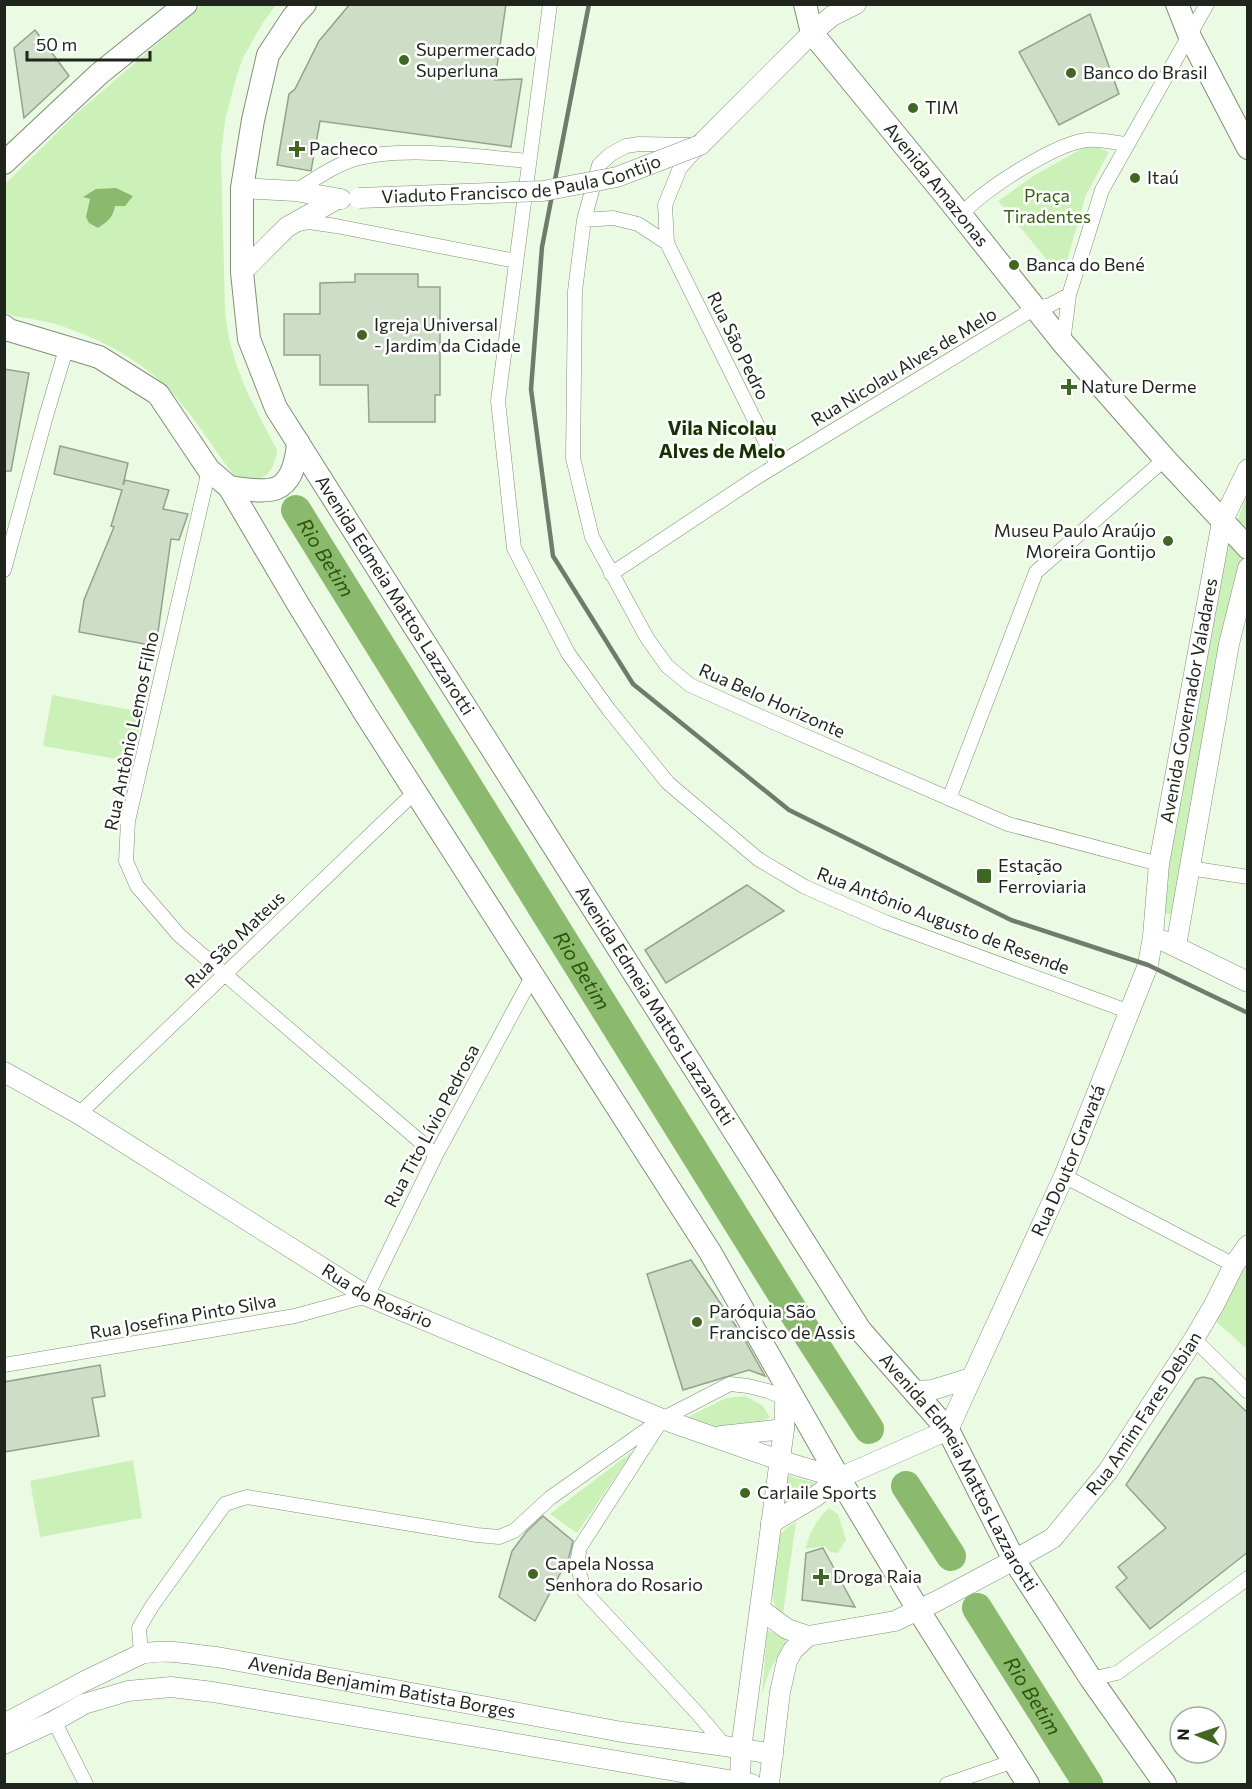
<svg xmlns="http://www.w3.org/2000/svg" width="1252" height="1789" font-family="Commissioner,sans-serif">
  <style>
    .green { fill: #ccf1b8 }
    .water { fill: #8bba6f }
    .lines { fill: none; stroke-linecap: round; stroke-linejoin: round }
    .river { stroke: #8bba6f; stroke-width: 30 }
    .building { fill: #ceddc6; stroke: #93a28c; stroke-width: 1.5 }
    .street-casing { stroke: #818f79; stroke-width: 15 }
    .secondary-casing { stroke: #818f79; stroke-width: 21 }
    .primary-casing { stroke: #818f79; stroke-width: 24 }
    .street { stroke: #fff; stroke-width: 14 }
    .secondary { stroke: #fff; stroke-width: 20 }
    .primary { stroke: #fff; stroke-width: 22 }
    .rail { stroke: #717b6c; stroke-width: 4.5 }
    .secondary-bridge-casing { stroke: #818f79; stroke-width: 21; stroke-linecap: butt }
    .secondary-bridge { stroke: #fff; stroke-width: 20 }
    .poi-dot { fill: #3f6722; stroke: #fff; stroke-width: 2 }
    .labels { text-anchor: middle; stroke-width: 5; stroke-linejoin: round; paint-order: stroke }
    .poi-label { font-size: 18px; fill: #1f251c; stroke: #fff; text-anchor: start }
    .street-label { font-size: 18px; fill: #1f251c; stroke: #fff }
    .park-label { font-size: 18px; fill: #355f11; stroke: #fff }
    .neighbourhood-label { font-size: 20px; font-weight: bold; fill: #183302; stroke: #fff }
    .water-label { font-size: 20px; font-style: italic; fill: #2c5603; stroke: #fff }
  </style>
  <rect width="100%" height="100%" fill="#ebfbe3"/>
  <path class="green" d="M202,5h74l-14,19 -19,34 -7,20 -11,43 -4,33 4,156c5,55 27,92 52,140 -1,12 -7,29 -22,29 -6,1 -14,-1 -20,-2 -25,-33 -46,-70 -77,-98 -24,-21 -53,-37 -83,-48 -14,-6 -29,-10 -44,-12 -9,-2 -18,-2 -26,-7v-128l72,-71z
    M1085,147l14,1 10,4 -23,43 -19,66h-19l-50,-60 35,-25z
    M1247,496v54l-9,23 -61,343 -16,-4 62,-355z
    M52,695l90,17 -9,50 -90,-16z
    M1247,1261v88l-33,-29z
    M745,1396l17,9 8,12c-24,18 -62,9 -90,4l46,-23z
    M633,1451l-56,82 -27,-19z
    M133,1460l9,58 -102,19 -10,-56z
    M783,1474l36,10 -38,23z
    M829,1508l9,6 8,26 -8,13 -8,-1 -5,-6 -20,3c6,-18 10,-28 24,-41z
    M796,1522l-13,92c-5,-3 -7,-6 -9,-11 -3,-7 2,-57 5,-65 2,-7 10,-12 17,-16z
    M767,1630l20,9 -17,31 -8,24z"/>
  <path class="water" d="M116,188l17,8 -8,10h-10c-2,12 -8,16 -17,22l-9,-5 -3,-6 4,-18 -7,-2 13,-8z"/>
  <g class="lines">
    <g class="river">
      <path id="s1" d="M296,510l495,798 78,121"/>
      <path d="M906,1486l45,70"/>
      <path id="s2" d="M977,1608l111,176"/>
    </g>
  </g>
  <path class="building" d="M350,4h156l-11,76 27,-1 -11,68 -191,-26 -9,50 -34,-6 12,-71 6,-5 24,-48z
    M1090,14l29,80 -60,31 -40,-73z
    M35,30l34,46 -45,42 -10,-70z
    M355,274h63v13h22v108h-5v27h-66l-1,-37h-48v-30h-36v-41h36v-31l35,-1z
    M4,369l25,4 -18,98h-7z
    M60,446l68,17 -5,22 2,-5 44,10 -6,19 25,5 -9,26 -8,-1 -15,107 -77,-14 5,-32 30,-73 -3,-1 11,-36 -68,-16z
    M747,885l37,26 -118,72 -21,-33z
    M691,1260l51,75 23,41 -16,-6 -66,20 -36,-116z
    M100,1365l5,31 -13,2 7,38 -95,16v-70z
    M1203,1377l9,2 36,34v139l-98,77 -34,-42 11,-9 -9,-11 48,-39 -40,-43 70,-106z
    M543,1516l30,25 -4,16 -34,64 -36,-24 13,-46 15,-20z
    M823,1548l32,59 -53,-7 4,-47z"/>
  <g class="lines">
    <g class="street-casing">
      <path id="street" d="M550,4l-52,397 16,147 54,105 41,57 59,73 90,76 47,28 80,35 245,90
        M692,145l-53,-1 -13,2 -15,8 -12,11 -15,55 -9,71 -2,167 19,79 55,101 20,28 23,19 76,34 242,105 151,40
        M698,148l-18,20 -15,37 2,38 110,222
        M295,191c16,-9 32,-21 49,-28 48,-20 133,-6 185,-2
        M961,215c20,-24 95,-72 126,-75 13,-1 28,3 41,4
        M584,220l29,-2 25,6 29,19
        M298,224l11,-2 27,4 180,35
        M1063,343l6,-48 33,-105 105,-186
        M209,470l-81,351 -2,40 11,25 42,49 257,220
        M4,570l42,-154 21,-70
        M611,574l143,-95 281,-171 15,-3 19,-10
        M949,799l87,-227 129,-113
        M1189,868l59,9
        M79,1114l336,-322
        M1064,1176l170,89
        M1194,1339l54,53
        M4,1365l291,-49 72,-20 69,-141 97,-180
        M658,1426l-78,121 -3,16 7,28 114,123 27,32
        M141,1654l-2,-26 13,-22 73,-102 22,-7 230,38 22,2 15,-6 36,-33 112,-79 68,-35 18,2 20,5 18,8
        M1091,1679l26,-6 131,-95
        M54,1721l32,63
        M947,1784l67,-23"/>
    </g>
    <g class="secondary-casing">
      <g id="secondary">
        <path d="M700,145l112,-112 20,-17 24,-12"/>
        <path d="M242,188l53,3 46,8"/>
        <path d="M242,272l45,-45 50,-28"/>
        <path d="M1164,941l84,41"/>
        <path d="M1176,946l53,-302 19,-76"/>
        <path id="s3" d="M4,1072l75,42 288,182 295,123 120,42 57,17"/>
        <path d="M915,1391l17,-1 39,-12"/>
        <path d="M721,1436l63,-7"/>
        <path id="s4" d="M771,1523l44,-26 24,-19 109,-48 116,-254 84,-211 5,-29 6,-72 63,-342 26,-53"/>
        <path id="s5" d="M760,1609l27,20 21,7 87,-15 40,-19 79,-42 39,-22 55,-67 86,-132 20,-34 20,-40 14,-20"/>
        <path id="s6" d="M4,1724l81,-43 56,-27c22,-6 53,1 76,3l405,75 103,14 48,8"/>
        <path d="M4,1744l50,-23 30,-17 44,-13 43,-4 42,5 539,92"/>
        <path d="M740,1784l1,-35 43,-320 2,-44"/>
        <path d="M769,1784l11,-92 7,-31 6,-11 15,-14"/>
      </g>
    </g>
    <g class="primary-casing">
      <g id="primary">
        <path id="s7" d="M305,4l-12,13 -25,38 -15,65 -11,68v84l7,67 27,69 584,922 88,100 66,130 77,119 74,105"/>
        <path id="s8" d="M805,4l7,29 133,162 118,148 102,116 83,89"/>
        <path d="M1177,4l13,33 58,111"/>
        <path d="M4,163l95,-89 87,-70"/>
        <path d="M4,326l5,4 90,27 59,37 51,76 20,17 69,117 68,111 344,537 129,226 80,133 109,173"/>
        <path d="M229,487c13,2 36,6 48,1 16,-7 20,-31 21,-46"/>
      </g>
    </g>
    <use href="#street" class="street"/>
    <use href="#secondary" class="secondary"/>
    <use href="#primary" class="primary"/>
    <path class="rail" d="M589,4l-47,243 -11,142 22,167 80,128 156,126 222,110 137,45 100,48"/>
    <g class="secondary-bridge-casing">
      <g id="secondary-bridge">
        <path id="s9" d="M359,198l184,-7 74,-14 83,-32"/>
      </g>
    </g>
    <use href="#secondary-bridge" class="secondary-bridge"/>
  </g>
  <g class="poi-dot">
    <circle cx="404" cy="60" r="6"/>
    <circle cx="1071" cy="73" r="6"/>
    <circle cx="913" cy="108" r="6"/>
    <path d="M294 140h6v6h6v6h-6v6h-6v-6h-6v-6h6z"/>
    <circle cx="1135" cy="178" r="6"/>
    <circle cx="1014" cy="265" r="6"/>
    <circle cx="362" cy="335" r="6"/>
    <path d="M1066 378h6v6h6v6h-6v6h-6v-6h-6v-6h6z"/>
    <circle cx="1168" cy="541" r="6"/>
    <rect x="976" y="868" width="16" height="16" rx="3"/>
    <circle cx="697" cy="1322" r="6"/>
    <circle cx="745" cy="1493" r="6"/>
    <circle cx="533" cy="1574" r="6"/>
    <path d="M818 1568h6v6h6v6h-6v6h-6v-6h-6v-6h6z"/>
  </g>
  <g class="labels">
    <g class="poi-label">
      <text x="416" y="56">Supermercado<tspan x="416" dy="21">Superluna</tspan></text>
      <text x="1083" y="79">Banco do Brasil</text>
      <text x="925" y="114">TIM</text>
      <text x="309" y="155">Pacheco</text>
      <text x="1147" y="184">Itaú</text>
      <text x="1026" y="271">Banca do Bené</text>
      <text x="374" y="331">Igreja Universal<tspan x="374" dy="21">- Jardim da Cidade</tspan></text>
      <text x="1081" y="393">Nature Derme</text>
      <text x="1156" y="537" text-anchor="end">Museu Paulo Araújo<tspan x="1156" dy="21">Moreira Gontijo</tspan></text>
      <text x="998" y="872">Estação<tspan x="998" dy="21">Ferroviaria</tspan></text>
      <text x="709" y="1318">Paróquia São<tspan x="709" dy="21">Francisco de Assis</tspan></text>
      <text x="757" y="1499">Carlaile Sports</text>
      <text x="545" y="1570">Capela Nossa<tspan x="545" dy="21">Senhora do Rosario</tspan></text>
      <text x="833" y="1583">Droga Raia</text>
    </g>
    <g class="street-label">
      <text dy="6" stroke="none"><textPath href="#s9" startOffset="164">Viaduto Francisco de Paula Gontijo</textPath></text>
      <text dy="6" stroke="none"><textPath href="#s8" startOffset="226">Avenida Amazonas</textPath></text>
      <text transform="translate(738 346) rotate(64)" y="6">Rua São Pedro</text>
      <text transform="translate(904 367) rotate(-31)" y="6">Rua Nicolau Alves de Melo</text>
      <text dy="6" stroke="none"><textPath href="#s7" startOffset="646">Avenida Edmeia Mattos Lazzarotti</textPath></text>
      <text dy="6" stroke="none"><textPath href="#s4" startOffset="975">Avenida Governador Valadares</textPath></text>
      <text transform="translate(772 701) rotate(24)" y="6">Rua Belo Horizonte</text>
      <text transform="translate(132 731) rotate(-78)" y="6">Rua Antônio Lemos Filho</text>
      <text transform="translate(943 921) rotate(21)" y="6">Rua Antônio Augusto de Resende</text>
      <text transform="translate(235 940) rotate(-44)" y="6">Rua São Mateus</text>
      <text dy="6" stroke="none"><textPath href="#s7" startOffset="1132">Avenida Edmeia Mattos Lazzarotti</textPath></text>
      <text transform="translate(432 1126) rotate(-62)" y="6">Rua Tito Lívio Pedrosa</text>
      <text dy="6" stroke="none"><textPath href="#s4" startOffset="496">Rua Doutor Gravatá</textPath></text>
      <text dy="6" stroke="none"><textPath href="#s3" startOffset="436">Rua do Rosário</textPath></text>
      <text transform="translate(183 1317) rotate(-10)" y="6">Rua Josefina Pinto Silva</text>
      <text dy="6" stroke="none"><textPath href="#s5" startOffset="477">Rua Amim Fares Debian</textPath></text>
      <text dy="6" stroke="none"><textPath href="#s7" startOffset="1690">Avenida Edmeia Mattos Lazzarotti</textPath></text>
      <text dy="6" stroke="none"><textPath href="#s6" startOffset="398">Avenida Benjamim Batista Borges</textPath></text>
    </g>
    <g class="park-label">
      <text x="1047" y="202">Praça<tspan x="1047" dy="21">Tiradentes</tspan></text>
    </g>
    <g class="neighbourhood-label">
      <text x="722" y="435">Vila Nicolau<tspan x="722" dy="23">Alves de Melo</tspan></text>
    </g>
    <g class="water-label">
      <text dy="7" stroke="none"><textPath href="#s1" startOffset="56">Rio Betim</textPath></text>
      <text dy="7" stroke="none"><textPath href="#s1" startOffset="542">Rio Betim</textPath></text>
      <text dy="7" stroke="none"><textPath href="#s2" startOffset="104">Rio Betim</textPath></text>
    </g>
  </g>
  <rect width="1252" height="1789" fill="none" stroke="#1f251c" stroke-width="12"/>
  <g transform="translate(1198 1735) rotate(272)"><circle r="28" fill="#ffffff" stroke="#a5a8a4" stroke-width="1.5"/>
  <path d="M0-4.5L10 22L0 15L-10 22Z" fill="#3f6722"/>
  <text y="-9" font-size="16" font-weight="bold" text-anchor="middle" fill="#1f251c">N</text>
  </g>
  <path d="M27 51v9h123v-9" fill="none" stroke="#1f251c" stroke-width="3"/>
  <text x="36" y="51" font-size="18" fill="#1f251c" stroke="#ffffff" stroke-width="4.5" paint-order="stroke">50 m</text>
</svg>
